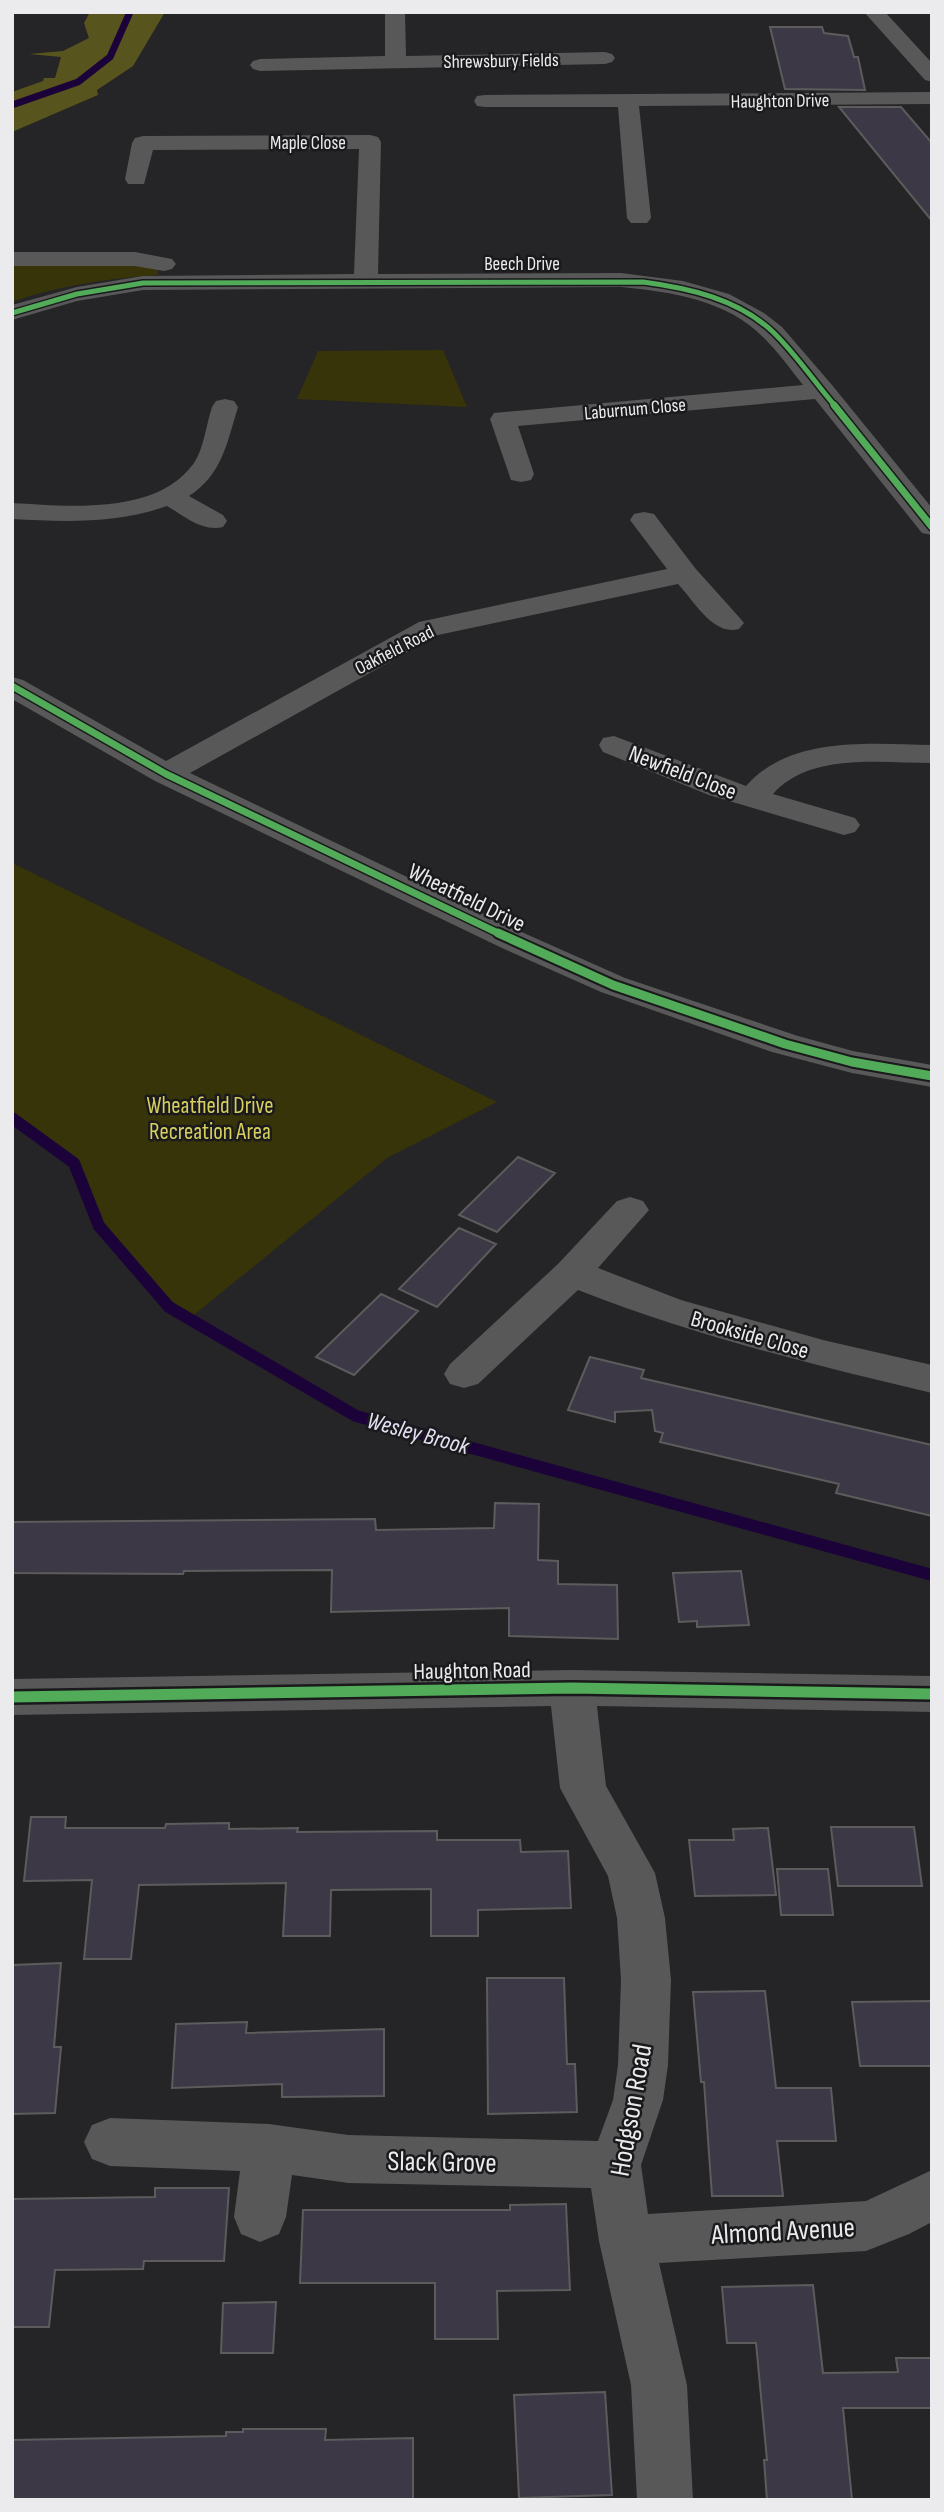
<svg xmlns="http://www.w3.org/2000/svg" width="944" height="2512" font-family="'Sofia Sans Condensed',sans-serif">
  <style>
    .green { fill: #383409 }
    .forest { fill: #58541d }
    .lines { fill: none; stroke-linecap: round; stroke-linejoin: round }
    .stream-far1 { stroke: #1b033a; stroke-width: 7 }
    .stream { stroke: #1b033a; stroke-width: 12 }
    .building { fill: #3c3845; stroke: #5c5c5d; stroke-width: 2 }
    .minor { fill: #585858; fill-rule: evenodd }
    .cycleway-far3-casing { stroke: #1a1a1d; stroke-width: 8 }
    .cycleway-far2-casing { stroke: #1a1a1d; stroke-width: 10 }
    .cycleway-far1-casing { stroke: #1a1a1d; stroke-width: 13 }
    .cycleway-casing { stroke: #1a1a1d; stroke-width: 16 }
    .cycleway-far3 { stroke: #51ab58; stroke-width: 5 }
    .cycleway-far2 { stroke: #51ab58; stroke-width: 7 }
    .cycleway-far1 { stroke: #51ab58; stroke-width: 9 }
    .cycleway { stroke: #51ab58; stroke-width: 11 }
    .labels { text-anchor: middle; stroke-width: 5; stroke-linejoin: round; paint-order: stroke }
    .far-street-label { font-size: 19px; fill: #ebeaed; stroke: #1a1a1d }
    .street-label { font-size: 23px; fill: #ebeaed; stroke: #1a1a1d }
    .park-label { font-size: 23px; fill: #d7cf5e; stroke: #1a1a1d }
    .water-label { font-size: 24px; font-style: italic; fill: #e4e0f3; stroke: #1a1a1d }
    .near-street-label { font-size: 28px; fill: #ebeaed; stroke: #1a1a1d }
  </style>
  <rect width="100%" height="100%" fill="#252426"/>
  <path class="green" d="M12,264l134,1 12,4v6c-51,4 -97,10 -146,27z
    M443,350l24,57 -170,-8 21,-48z
    M12,862v1l485,239 -110,56 -198,161 -57,-54 -33,-39 -25,-63 -62,-45z"/>
  <path class="forest" d="M90,12h75l-32,54 -36,24 1,5 -86,37v-40l31,-11 1,-3h11l6,-21 -32,-3 34,-3 26,-13 -5,-15z"/>
  <g class="lines">
    <path class="stream-far1" d="M12,105l66,-23 32,-25 20,-45"/>
    <path class="stream" d="M12,1118l62,45 25,63 70,81 187,109 576,159"/>
  </g>
  <path class="building" d="M770,27h52l2,6 24,3 6,21h4l7,33 -80,-1z
    M839,107h62l31,36v78z
    M518,1157l37,16 -58,59 -38,-17z
    M459,1228l37,16 -59,63 -38,-18z
    M381,1294l37,17 -64,64 -38,-18z
    M590,1357l54,13 -3,8 291,67v71l-96,-23 3,-9 -179,-42 3,-9 -8,-2 -3,-21 -37,2v10l-47,-12z
    M495,1503l44,1 -1,56 20,1v23l59,1 1,54 -109,-3v-28l-178,4 1,-42 -148,1 -1,3 -171,-1v-51l363,-3 1,11 118,-2z
    M741,1571l8,54 -52,2v-6l-18,1 -6,-49z
    M31,1817h35l-1,11h100l1,-4 63,-1v6l69,-1 -1,4 140,-1v9h83l1,12 47,-1 3,57 -93,2v26h-47v-47l-100,1 -1,46h-47l3,-53 -147,2 -8,74h-47l8,-79 -68,1z
    M831,1827h83l8,59h-84z
    M768,1828l8,67 -81,1 -6,-56h45l-1,-11z
    M777,1869h51l5,46h-52z
    M61,1963l-7,84h7l-6,66 -43,1v-149z
    M487,1978h77l3,86h8l2,48 -89,2z
    M765,1991l11,97h55l5,53h-59l6,55h-71l-8,-114h-3l-8,-90z
    M932,2001v65h-72l-8,-64z
    M247,2022l-1,11 138,-4v67l-102,1v-13l-110,4 4,-64z
    M155,2188h74l-5,73h-80l-1,8 -88,1 -6,57h-37v-128l143,-2z
    M566,2204l4,86 -73,1 1,48h-63v-56h-135l3,-73h207v-5z
    M813,2285l10,88 75,-1 -2,-14h36v50h-89l9,92h-85l-3,-40h3l-11,-117h-29l-5,-56z
    M276,2302l-3,51h-52l2,-50z
    M605,2392l7,103 -93,3 -5,-103z
    M243,2429h83l-1,11 88,-2v62h-401v-60l214,-4v-4h17z"/>
  <g class="lines">
    <path class="minor" d="M385,12h20l1,44 199,-4 7,2 3,4 -3,4 -7,2 -345,7 -7,-2 -3,-4 3,-4 7,-2 125,-3z
      M864,12h21l47,51v19l-7,-2z
      M932,92v12l-293,2 12,112 -4,5h-16l-4,-5 -9,-111h-133l-8,-1 -3,-5 3,-5 8,-1z
      M370,135l8,2 3,5 -3,132 243,-1 62,8 46,13 35,19 18,14 50,58 100,123v27l-10,-2 -107,-134 -297,27 16,48 -3,6 -10,2 -10,-2 -21,-61 4,-6 309,-28c-12,-15 -24,-32 -38,-46 -37,-39 -93,-47 -144,-52l-478,3 -66,11 -65,19v-15l65,-18 66,-11 211,-2 5,-125 -206,1 -9,34h-16l-3,-5 7,-36 3,-5 8,-2z
      M12,252h123l37,7 4,5 -4,5 -8,2 -29,-5h-123z
      M225,399l9,2 4,6c-11,36 -16,68 -49,89l34,19 4,6 -4,6c-21,5 -39,-11 -56,-21 -50,18 -103,16 -155,13v-16c56,3 144,13 182,-40 10,-15 12,-38 18,-56l4,-6z
      M644,512l10,2 41,54 44,49 5,6 -5,6c-26,7 -44,-27 -61,-45l-240,51 -248,138 336,161 99,44 173,58 55,15 79,14v22l-80,-14 -80,-21 -171,-60 -99,-44 -347,-167 -143,-82v-22l11,3 143,81 253,-139 248,-53 -37,-49 4,-6z
      M614,736l132,50c45,-51 124,-42 186,-41v18c-51,0 -122,-11 -159,31l82,24 5,7 -5,7 -11,3 -135,-40 -106,-43 -4,-7 4,-7z
      M630,1197l13,4 6,9 -51,58 83,32 142,40 109,25v28c-120,-28 -239,-58 -354,-103l-100,94 -14,4 -14,-4 -6,-10 6,-10 108,-100 59,-63z
      M572,1670l360,6v36l-335,-6 9,80 49,87 10,45 6,62 -3,85 -5,35 -22,65 7,49 218,-13 66,-31v52l-23,12 -43,17 -207,12 28,122 6,115h-56l-6,-115 -32,-144 -8,-53 -243,-5 -56,-8 -6,42 -7,17 -19,8 -19,-8 -7,-17 6,-46 -130,-5 -18,-7 -8,-17 8,-17 18,-7 159,6 79,11 250,6 15,-41 5,-35 3,-85 -4,-62 -9,-42 -48,-88 -9,-82 -539,9v-36z"/>
    <g class="cycleway-far3-casing">
      <path id="cycleway-far3" d="M12,313l65,-19 66,-11 500,-1c46,6 95,17 130,50 23,22 42,51 63,75"/>
    </g>
    <g class="cycleway-far2-casing">
      <path id="cycleway-far2" d="M834,405l98,122
        M12,686l154,88 336,161"/>
    </g>
    <g class="cycleway-far1-casing">
      <path id="cycleway-far1" d="M498,933l115,52 172,59 67,18 80,14"/>
    </g>
    <g class="cycleway-casing">
      <path id="cycleway" d="M12,1697l560,-9 360,6"/>
    </g>
    <use href="#cycleway-far3" class="cycleway-far3"/>
    <use href="#cycleway-far2" class="cycleway-far2"/>
    <use href="#cycleway-far1" class="cycleway-far1"/>
    <use href="#cycleway" class="cycleway"/>
  </g>
  <g class="labels">
    <g class="far-street-label">
      <text transform="translate(501 60) rotate(-1)" y="7">Shrewsbury Fields</text>
      <text transform="translate(780 100) rotate(-1)" y="7">Haughton Drive</text>
      <text x="308" y="149">Maple Close</text>
      <text x="522" y="270">Beech Drive</text>
      <text transform="translate(635 408) rotate(-5)" y="7">Laburnum Close</text>
      <text transform="translate(394 649) rotate(-27)" y="7">Oakfield Road</text>
    </g>
    <g class="street-label">
      <text transform="translate(683 772) rotate(21)" y="8">Newfield Close</text>
      <text transform="translate(467 897) rotate(26)" y="8">Wheatfield Drive</text>
      <text transform="translate(750 1334) rotate(16)" y="8">Brookside Close</text>
      <text transform="translate(472 1670) rotate(-1)" y="8">Haughton Road</text>
    </g>
    <g class="park-label">
      <text x="210" y="1113">Wheatfield Drive<tspan x="210" dy="26">Recreation Area</tspan></text>
    </g>
    <g class="water-label">
      <text transform="translate(418 1433) rotate(15)" y="8">Wesley Brook</text>
    </g>
    <g class="near-street-label">
      <text transform="translate(630 2110) rotate(-80)" y="10">Hodgson Road</text>
      <text transform="translate(442 2161) rotate(1)" y="10">Slack Grove</text>
      <text transform="translate(783 2230) rotate(-3)" y="10">Almond Avenue</text>
    </g>
  </g>
  <rect width="944" height="2512" fill="none" stroke="#ebeaed" stroke-width="28"/>
</svg>
